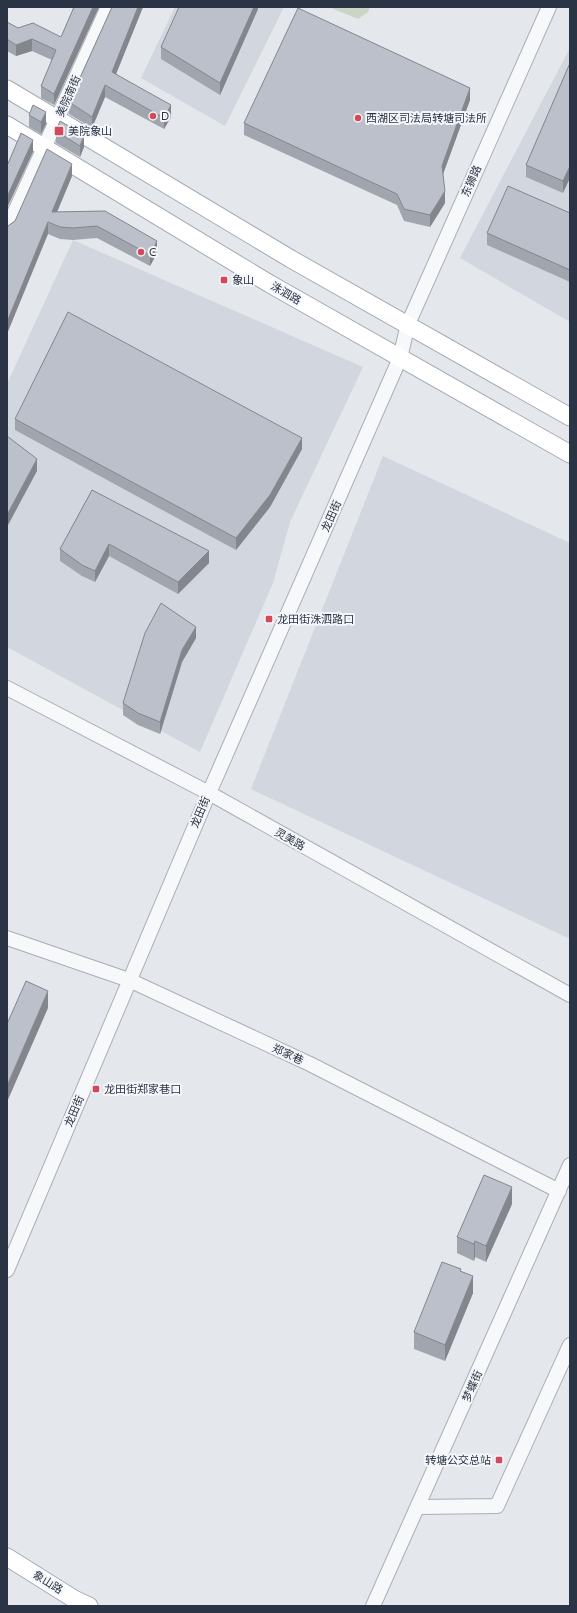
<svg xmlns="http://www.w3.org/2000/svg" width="577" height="1613" font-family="Commissioner,'Noto Sans SC',sans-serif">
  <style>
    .built { fill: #d2d6de }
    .green { fill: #c9d6c5 }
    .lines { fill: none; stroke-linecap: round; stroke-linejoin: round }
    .minor-casing { stroke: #a9aeb7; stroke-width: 16 }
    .major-casing { stroke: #a3abb8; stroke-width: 19 }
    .minor { stroke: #f7f8fa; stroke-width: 14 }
    .major { stroke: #fff; stroke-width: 17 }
    .wall { fill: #a1a5ae }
    .shaded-wall { fill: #83868d }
    .building { fill: #bbc0ca; stroke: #83868d }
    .poi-dot { fill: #d1495b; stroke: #f4f6f9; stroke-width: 1.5 }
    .labels { text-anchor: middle; stroke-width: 4; stroke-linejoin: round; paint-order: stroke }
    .street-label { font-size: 11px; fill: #2b3445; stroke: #f4f6f9 }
    .poi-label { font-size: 11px; fill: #2b3445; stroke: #f4f6f9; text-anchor: start }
  </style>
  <rect width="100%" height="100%" fill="#e4e7ec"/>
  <path class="built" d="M175,7h109l-59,119 -84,-48z
    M570,48v274l-110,-64z
    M73,240l290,127 -73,155 -17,61 -73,169 -193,-105v-263z
    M383,456l187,87v396l-319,-150z"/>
  <path class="green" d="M329,7h41l-2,5 -10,7z"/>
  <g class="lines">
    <g class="minor-casing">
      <path id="minor" d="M7,229l101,-222
        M7,688l202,105 361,202
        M7,938l122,42 181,84 249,127
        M7,1270l202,-477 191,-435 8,-34 141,-317
        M418,1507l79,-1 73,-161
        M373,1606l197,-441"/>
    </g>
    <g class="major-casing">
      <path id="major" d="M7,89l284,170 279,158
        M7,125l263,159 300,170
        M7,1557l67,42 15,7"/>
    </g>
    <use href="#minor" class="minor"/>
    <use href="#major" class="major"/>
  </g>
  <path class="wall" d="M74,7h25l-45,98 -13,-7v-12l11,-26 -20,-9 -16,5 -9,-5v-29l11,6 43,9z
    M112,7h31l-27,67 55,43 -7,12 -59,-32 -13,31 -23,-14v-12z
    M258,7v2l-38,86 -59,-36v-12z
    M570,63l-7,130 -37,-16v-12z
    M470,100l-27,74 2,29 -15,24 -26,-6 -7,-16 -153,-70v-12z
    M29,115l17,9 -5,10 -12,-7z
    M56,131l28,16 -4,10 -24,-14z
    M72,176l-15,36 48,-1 52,42 -7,13 -53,-28 -24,2 -13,-1 -12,-5 -40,-8z
    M570,213v69l-83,-37v-12z
    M15,419l287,30 -32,58 -34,43 -221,-120z
    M92,490l117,73 -31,31 -69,-38 -14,26 -13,-6 -22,-15v-12z
    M196,638l-14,24 -22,72 -22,-9 -15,-10v-12z
    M512,1204l-26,58 -11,-5 -1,4 -17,-8v-16z
    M461,1272l12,21 -28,68 -31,-12v-17z"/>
  <path class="shaded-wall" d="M93,7h6l-45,98v-11z
    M138,7h5l-31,77v-12z
    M254,7h4v2l-38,86v-12z
    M32,39v12l-16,5v-11z
    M105,85v12l-13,31v-11z
    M470,88v12l-28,77v-11z
    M171,105v12l-7,12v-11z
    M46,112v12l-5,10v-12z
    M84,135v12l-4,10v-11z
    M33,140v12l-26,56v-11z
    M72,164v12l-20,48v-12z
    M570,166v12l-7,15v-12z
    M445,191v12l-15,24v-12z
    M48,222v12l-41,100v-12z
    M157,241v12l-7,13v-11z
    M302,438v11l-32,58 -34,43v-12z
    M37,459v12l-30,56v-12z
    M109,544v12l-14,26v-11z
    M209,551v12l-31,31v-12z
    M196,627v11l-14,24 -22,72v-12l22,-72z
    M48,991v17l-41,94v-16z
    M512,1187v17l-26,58v-16z
    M475,1241v16l-1,4v-17z
    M473,1276v17l-28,68v-16z"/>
  <path class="building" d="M74,7h19l-39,87 -13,-8 15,-36 -24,-11 -16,6 -9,-6v-17l11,6 15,-5 28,14z
    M112,7h26l-26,65 59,33 -7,13 -59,-33 -13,32 -23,-15z
    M179,7h75l-34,76 -59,-36z
    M298,8l172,80 -28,78 3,25 -15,24 -26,-6 -7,-15 -153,-71z
    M570,63v103l-7,15 -37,-16z
    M33,105l13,7 -5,10 -12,-7z
    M60,121l24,14 -4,11 -24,-15z
    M21,133l12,7 -26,57v-31z
    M47,149l25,15 -20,48 53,-1 52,30 -7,14 -53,-29 -24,2 -13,-1 -12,-5 -41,100v-97l1,1 7,-5z
    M508,186l62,27v57l-83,-37z
    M68,312l234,126 -32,57 -34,43 -221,-119z
    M7,436l30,23 -30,56z
    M92,490l117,61 -31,31 -69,-38 -14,27 -13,-6 -22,-16z
    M161,603l35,24 -14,23 -22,72 -22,-9 -15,-10 22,-70z
    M26,981l22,10 -41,95v-62z
    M484,1175l28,12 -26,59 -11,-5 -1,3 -17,-7z
    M442,1262l19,7 -1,2 13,5 -28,69 -31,-13z"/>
  <g class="poi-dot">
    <circle cx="153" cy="116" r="4"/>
    <circle cx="358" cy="118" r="4"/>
    <rect x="54" y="126" width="10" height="10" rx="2"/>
    <circle cx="141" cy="252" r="4"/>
    <rect x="220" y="276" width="8" height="8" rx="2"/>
    <rect x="265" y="615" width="8" height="8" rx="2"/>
    <rect x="92" y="1085" width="8" height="8" rx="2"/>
    <rect x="495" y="1456" width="8" height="8" rx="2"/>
  </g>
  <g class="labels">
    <g class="street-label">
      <text transform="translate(68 96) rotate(-66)" y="4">美院南街</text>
      <text transform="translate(471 181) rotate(-66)" y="4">东狮路</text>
      <text transform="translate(286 293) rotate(30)" y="4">洙泗路</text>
      <text transform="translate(331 516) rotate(-66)" y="4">龙田街</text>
      <text transform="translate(200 812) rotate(-67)" y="4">龙田街</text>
      <text transform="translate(290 839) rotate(29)" y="4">灵美路</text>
      <text transform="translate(288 1054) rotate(25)" y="4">郑家巷</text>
      <text transform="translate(74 1111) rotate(-67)" y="4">龙田街</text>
      <text transform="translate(472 1386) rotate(-66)" y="4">梦蝶街</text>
      <text transform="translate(48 1582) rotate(32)" y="4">象山路</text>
    </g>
    <g class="poi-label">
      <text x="161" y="120">D</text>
      <text x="366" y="122">西湖区司法局转塘司法所</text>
      <text x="68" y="135">美院象山</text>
      <text x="149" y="256">C</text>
      <text x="232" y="284">象山</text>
      <text x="277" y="623">龙田街洙泗路口</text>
      <text x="104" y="1093">龙田街郑家巷口</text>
      <text x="491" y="1464" text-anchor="end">转塘公交总站</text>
    </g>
  </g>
  <rect width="577" height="1613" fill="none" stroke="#2b3445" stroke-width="16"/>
</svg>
